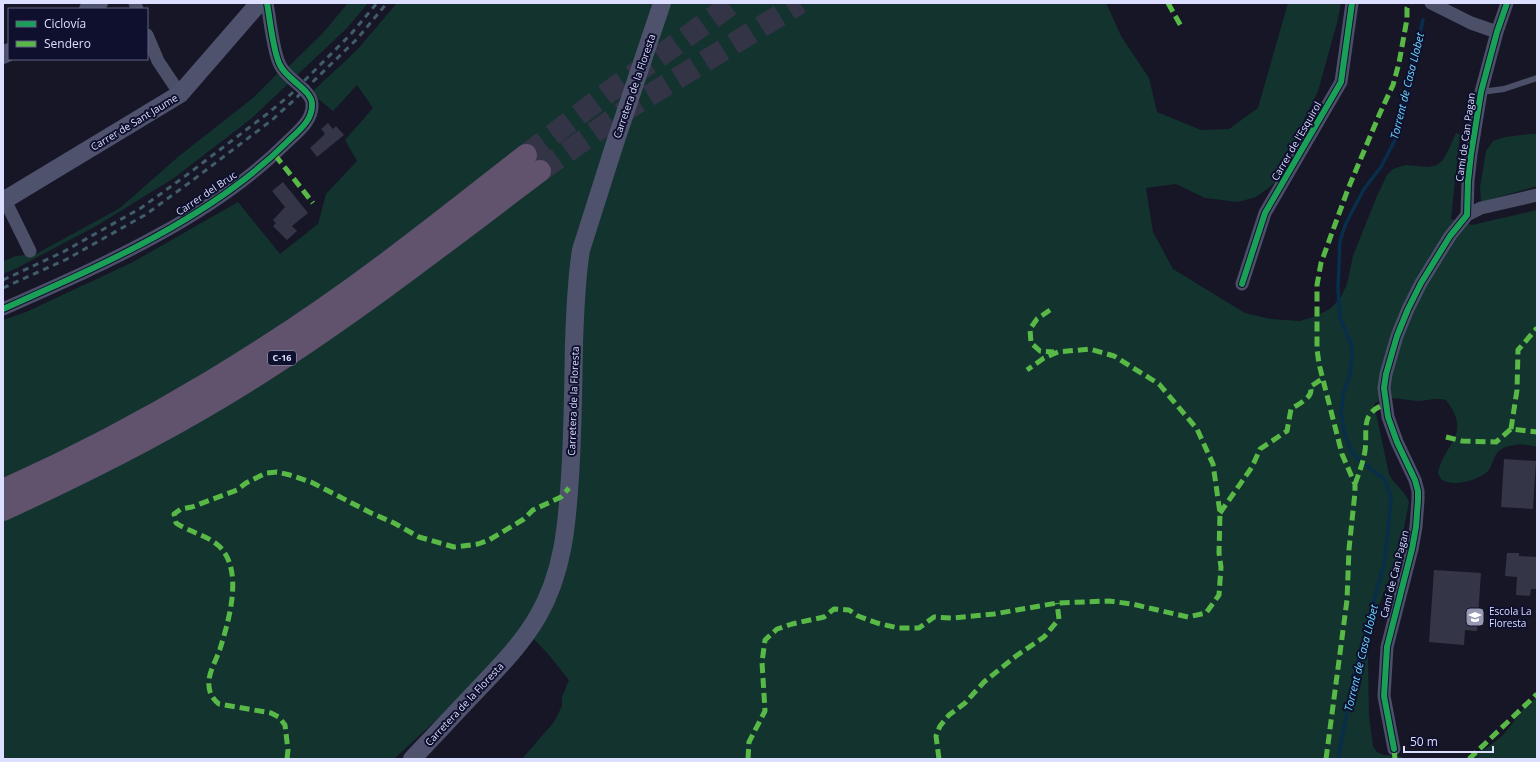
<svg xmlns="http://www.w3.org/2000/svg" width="1540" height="762" font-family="'Open Sans',sans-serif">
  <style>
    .green { fill: #13332e }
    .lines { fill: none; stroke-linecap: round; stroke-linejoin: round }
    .stream { stroke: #072e4b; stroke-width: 3.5 }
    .building { fill: #353548 }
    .highway-tunnel { stroke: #343447; stroke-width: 22; stroke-dasharray: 22 11; stroke-linecap: butt }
    .lane { stroke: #4b4f68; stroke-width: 6 }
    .street { stroke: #4b4f68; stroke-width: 13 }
    .secondary { stroke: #4e526d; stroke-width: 18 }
    .highway { stroke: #61526e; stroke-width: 22 }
    .rail { stroke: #415d6a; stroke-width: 3; stroke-dasharray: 6 5; stroke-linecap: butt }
    .quiet { stroke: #58b947; stroke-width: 5; stroke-dasharray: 10 5; stroke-linecap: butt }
    .cycleway-casing { stroke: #0f102e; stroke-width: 8 }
    .cycleway { stroke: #1a9f57; stroke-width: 6 }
    .labels { text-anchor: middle; stroke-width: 4; stroke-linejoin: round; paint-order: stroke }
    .shield { fill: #0f102e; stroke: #9ea1c0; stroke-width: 1 }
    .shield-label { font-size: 9px; font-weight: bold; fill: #dcdfff }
    .street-label { font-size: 10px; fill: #dcdfff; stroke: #0f102e }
    .poi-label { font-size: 10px; fill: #dcdfff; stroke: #0f102e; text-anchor: start }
    .water-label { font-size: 11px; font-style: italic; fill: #6ad8ff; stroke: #0f102e }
  </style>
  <rect width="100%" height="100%" fill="#161627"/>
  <path class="green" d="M348,3h20l-21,25 -95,90 -78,60 -76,47 -83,44 -12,5v-13l13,-5 20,-2 84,-46 59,-52 74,-58 27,-27 10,-6 33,-32z
    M397,3h709l15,33 28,42 8,34 44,18 28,-1 29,-21 30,-105h53l-4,20 -19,68 -15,31 -22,54 -11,11 -14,10 -18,5 -33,-4 -29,-14 -30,4 7,44 20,37 72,44 26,6 29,2 13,-4 13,-6 5,-3 10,-11 6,-13 6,-28 24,-60 10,-21 6,-6 6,-2 7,-2 23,2 8,-2 5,-4 4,-6 10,-22 4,1 -9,85 21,6 65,-15v237c-10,-4 -28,-3 -37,3 -7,5 -7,15 -12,21 -8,9 -37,17 -47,8 -1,-2 -2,-4 -3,-6 6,-30 35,-38 8,-73 -11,-3 -19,1 -29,1 -15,-1 -29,-7 -43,3l15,70c5,11 16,16 20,28l-12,62 -7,13 -13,34 -7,21 -2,22 1,61 4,31 4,6 6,3 16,1 6,3h-883l32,-37 8,-16v-9l7,-17 -20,-25 -23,-24 -49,51 -83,77h-391v-439l23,-8 107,-50 105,-60 42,52 38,-30 8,-30 31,-33 -12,-21 28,-32 -16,-23 -24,26 -22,-18 46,-43z
    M1530,134h7v52l-56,16 -1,-15 6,-36 7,-10 12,-4z
    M1537,698v61h-64c9,-9 20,-15 30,-24 12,-12 18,-29 34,-37z"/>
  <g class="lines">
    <path class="stream" d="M1338,759l17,-88 30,-111 6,-62 -6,-18 -30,-24 -5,-8 -6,-17 -3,-19 2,-18 7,-19 2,-21 -1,-10 -11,-26 -2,-30 2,-47 6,-18 18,-34 17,-22 14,-27 28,-120"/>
  </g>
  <path class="building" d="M328,123l5,6 3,-3 8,9 -27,22 -7,-9 15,-14 -4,-5z
    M283,182l25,31 -16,13 5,5 -10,9 -14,-14 3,-3 -3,-3 12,-13 -13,-16z
    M1504,459l32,2 -3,48 -32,-2z
    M1507,553h12v3l18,1v32h-6l-1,7 -14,-1 1,-18 -12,-1z
    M1434,570l47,3 -4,58 -12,-1 -1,15 -35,-3z"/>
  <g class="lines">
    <path class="highway-tunnel" d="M526,155l92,-70 35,-24 80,-58
      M540,171l89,-63 171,-105"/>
    <path class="lane" d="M1481,92l23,-3 33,-11"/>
    <path class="street" d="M135,3l2,6
      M1431,3l40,20 26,9
      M147,35l11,26 22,33
      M3,196l27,55
      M1467,215l14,-7 56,-13
      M1242,284l23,-71 76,-131 11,-79
      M3,309c97,-43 208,-91 283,-166 11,-11 27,-22 26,-39 0,-14 -26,-25 -32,-39 -7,-13 -10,-46 -13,-62
      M1394,749l-10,-53 3,-49 25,-98 4,-22 2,-27v-9l-3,-11 -18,-38 -9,-25 -4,-29 2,-14 11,-38 11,-27 13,-26 29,-47 17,-21 1,-34 3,-27 10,-62 16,-60 10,-29"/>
    <path class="secondary" d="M88,9l11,-6
      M3,55l6,-3
      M3,201l177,-107 79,-91
      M412,759c24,-25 47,-50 71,-75 20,-21 40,-42 55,-68 25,-43 29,-91 32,-139 3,-45 3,-89 4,-133 1,-31 2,-63 7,-94l34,-107 47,-140"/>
    <path class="highway" d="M3,490c141,-63 280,-147 402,-241 41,-31 81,-63 121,-94
      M3,510c92,-42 183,-88 268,-144 93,-60 180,-128 269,-195"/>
    <path class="rail" d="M3,280l60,-28 78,-44 43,-31 83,-63 23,-19 61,-61 26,-31
      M3,288l64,-29 78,-44 44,-32 83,-63 22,-20 63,-61 30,-36"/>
    <path class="quiet" d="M1168,3l14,25
      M275,155l38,48
      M1050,310l-13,9 -7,10 1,14 9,8 14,1
      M1511,429l6,-39 1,-40 19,-22
      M1446,437l16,4 34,1 15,-13 26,3
      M1355,484c4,-11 8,-21 10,-33 3,-22 -6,-38 21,-47
      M1220,513l32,-46 8,-18 27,-18 4,-22c7,-5 24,-12 19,-22l12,-8
      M1394,749l1,10
      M287,759l1,-9 -3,-25 -6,-8 -8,-4 -52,-9c-8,-6 -11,-14 -10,-24 1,-10 8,-22 11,-31 9,-29 24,-79 -1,-103 -12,-11 -30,-14 -43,-23l-2,-9 7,-5 11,-2 45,-17 9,-7 20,-10 11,-1 13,3 21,7 60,31 23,10 25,14 35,10 24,-3 11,-4 35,-21 9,-9 28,-13 8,-9
      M748,759l1,-17 16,-31 -3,-49 3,-22 12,-11 15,-5 32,-7 10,-8 15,1 9,6 19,7 21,5h21l15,-11 18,1 42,-4 63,-11 52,-2 23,3 56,13 18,-4 13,-18 2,-28 -2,-14 1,-40 -7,-49 -16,-35 -38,-45 -45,-28 -24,-7 -32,3 -14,6 -17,12
      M939,759l-3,-23 4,-10 9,-11 16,-12 19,-21 32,-26 28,-19 15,-18 -2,-16
      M1326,759l21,-159 2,-51 6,-57v-8l-13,-30 -23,-90 -2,-15v-64l4,-22 27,-74 32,-76 13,-28 6,-22 8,-44v-11l3,-5
      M1469,759l68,-65"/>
    <g class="cycleway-casing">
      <path id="cycleway" d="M1242,284l23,-71 76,-131 11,-79
        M3,309c97,-43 208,-91 283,-166 11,-11 27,-22 26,-39 0,-14 -26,-25 -32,-39 -7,-13 -10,-46 -13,-62
        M1394,749l-10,-53 3,-49 25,-98 4,-22 2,-27v-9l-3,-11 -18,-38 -9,-25 -4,-29 2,-14 11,-38 11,-27 13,-26 29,-47 17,-21 1,-34 3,-27 10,-62 16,-60 10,-29"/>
    </g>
    <use href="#cycleway" class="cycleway"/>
  </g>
  <defs>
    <g id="school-square" transform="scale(1)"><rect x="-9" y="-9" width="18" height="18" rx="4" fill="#9799b3" stroke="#0f102e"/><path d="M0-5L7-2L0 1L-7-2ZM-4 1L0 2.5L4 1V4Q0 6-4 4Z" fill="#fff"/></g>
  </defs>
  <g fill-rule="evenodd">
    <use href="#school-square" x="1475" y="617"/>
  </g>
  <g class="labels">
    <rect class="shield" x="268" y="351" width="28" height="14" rx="3"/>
    <g class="shield-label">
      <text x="282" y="361">C-16</text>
    </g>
    <g class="street-label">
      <text transform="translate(634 86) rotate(-71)" y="4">Carretera de la Floresta</text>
      <text transform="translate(134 122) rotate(-31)" y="4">Carrer de Sant Jaume</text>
      <text transform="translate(1465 137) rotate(-82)" y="4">Camí de Can Pagan</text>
      <text transform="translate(1296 141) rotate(-60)" y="4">Carrer de l'Esquirol</text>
      <text transform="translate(206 193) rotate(-34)" y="4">Carrer del Bruc</text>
      <text transform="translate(573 401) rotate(-88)" y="4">Carretera de la Floresta</text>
      <text transform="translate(1394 574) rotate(-76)" y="4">Camí de Can Pagan</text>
      <text transform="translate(464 704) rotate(-47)" y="4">Carretera de la Floresta</text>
    </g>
    <g class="poi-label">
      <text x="1489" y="615">Escola La<tspan x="1489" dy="12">Floresta</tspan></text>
    </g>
    <g class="water-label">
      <text transform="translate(1407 86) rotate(-76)" y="4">Torrent de Casa Llobet</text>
      <text transform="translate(1361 658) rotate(-76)" y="4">Torrent de Casa Llobet</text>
    </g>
  </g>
  <rect width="1540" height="762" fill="none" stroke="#dcdfff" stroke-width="8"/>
  <rect x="8" y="8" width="140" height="52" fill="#0f102e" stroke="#616382"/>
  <rect x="16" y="21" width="20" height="6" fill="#1a9f57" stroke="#616382"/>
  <text x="44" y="28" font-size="12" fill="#dcdfff">Ciclovía</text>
  <rect x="16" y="41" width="20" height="6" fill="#58b947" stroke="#616382"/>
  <text x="44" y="48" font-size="12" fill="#dcdfff">Sendero</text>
  <path d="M1404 746v6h89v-6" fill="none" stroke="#dcdfff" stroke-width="2"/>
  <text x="1410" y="746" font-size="12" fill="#dcdfff" stroke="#0f102e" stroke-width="3" paint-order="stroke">50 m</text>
</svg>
